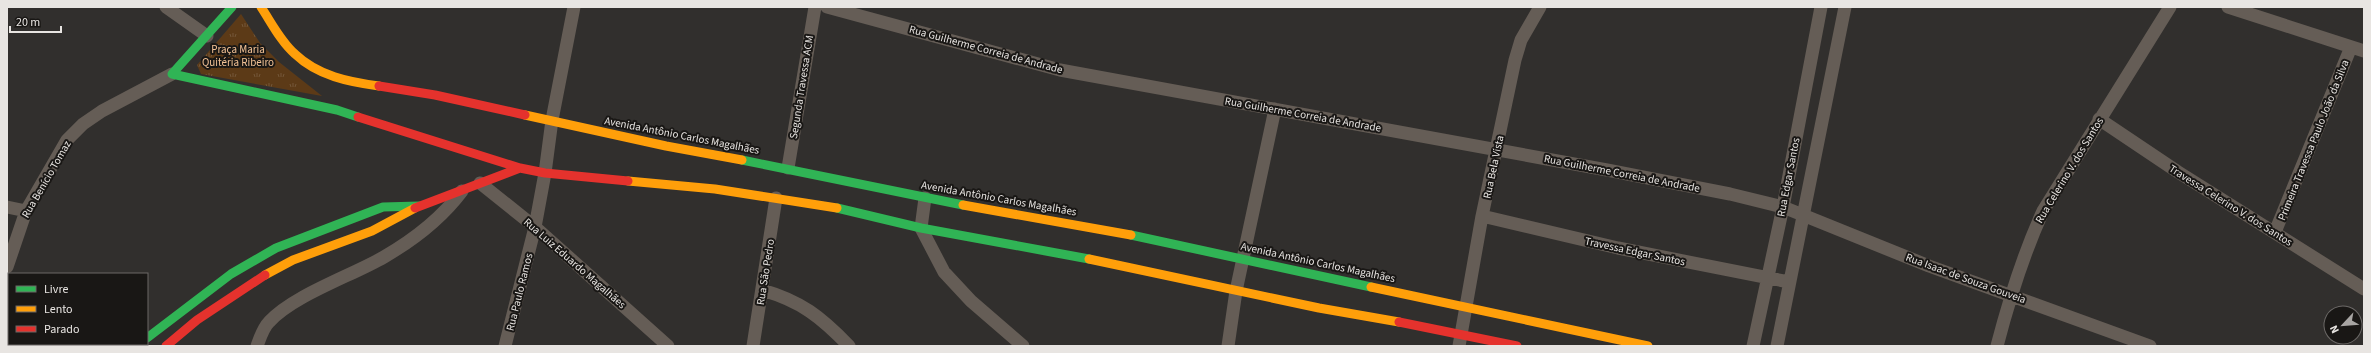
<svg xmlns="http://www.w3.org/2000/svg" width="2371" height="353" font-family="'Source Sans 3',sans-serif">
  <style>
    .grass { fill: url(#grass-tufts) }
    .lines { fill: none; stroke-linecap: round; stroke-linejoin: round }
    .street { stroke: #655d56; stroke-width: 13 }
    .fast { stroke: #30b455; stroke-width: 9 }
    .slow { stroke: #ff9f0a; stroke-width: 9 }
    .jam { stroke: #e5322d; stroke-width: 9 }
    .labels { text-anchor: middle; stroke-width: 4; stroke-linejoin: round; paint-order: stroke }
    .park-label { font-size: 11px; fill: #f4c396; stroke: #191715 }
    .street-label { font-size: 11px; fill: #e8e5e2; stroke: #191715 }
  </style>
  <defs>
    <pattern id="grass-tufts" width="24" height="20" patternUnits="userSpaceOnUse"><rect width="24" height="20" fill="#5c3a17"/><path d="M3 7l-1-3M5 7V3M7 7l1-3M15 17l-1-3M17 17v-4M19 17l1-3" fill="none" stroke="#735638"/></pattern>
  </defs>
  <rect width="100%" height="100%" fill="#312f2d"/>
  <path class="grass" d="M241,14l19,29 19,19 43,34 -121,-22 -4,-9z"/>
  <g class="lines">
    <path class="street" d="M166,7l41,29
      M827,7l233,63 547,100 123,24 53,13 146,59 221,80
      M2228,7l136,44
      M2099,119l79,53 186,117
      M788,168l27,-161
      M480,183l55,44 133,119
      M925,198l-4,30 23,44 27,29 52,45
      M7,207l19,4
      M1482,216l136,32 171,34
      M2275,232l76,-185
      M7,267l19,-56 41,-71 16,-16 19,-13 70,-37
      M762,290c39,11 59,27 87,56
      M257,346c3,-8 6,-18 12,-24 25,-27 82,-46 115,-65 31,-18 57,-38 78,-66
      M505,346l30,-119 10,-54 7,-53 22,-113
      M753,346l23,-148
      M1228,346l8,-55 39,-182
      M1459,346l23,-130 33,-156 6,-20 19,-33
      M1753,346l30,-139 38,-200
      M1777,346l68,-339
      M1997,346c12,-46 26,-91 46,-135l127,-204"/>
    <path class="fast" d="M232,7l-60,67 165,36 21,7
      M742,160l221,45
      M837,208l84,20 168,31
      M1131,235l240,52
      M147,338l84,-64 45,-26 107,-41 36,-1"/>
    <path class="slow" d="M261,7c10,15 20,35 34,47 23,22 54,28 84,32
      M525,115l141,31 76,14
      M628,181l87,8 122,19
      M963,205l168,30
      M1089,259l230,49 80,14
      M265,275l28,-15 79,-29 43,-23
      M1371,287l277,59"/>
    <path class="jam" d="M379,86l56,9 90,20
      M358,117l162,51 25,5 83,8
      M415,208l105,-40
      M1399,322l118,24
      M166,346l31,-26 68,-45"/>
  </g>
  <g class="labels">
    <g class="park-label">
      <text x="238" y="53">Praça Maria<tspan x="238" dy="13">Quitéria Ribeiro</tspan></text>
    </g>
    <g class="street-label">
      <text transform="translate(986 49) rotate(15)" y="4">Rua Guilherme Correia de Andrade</text>
      <text transform="translate(801 87) rotate(-81)" y="4">Segunda Travessa ACM</text>
      <text transform="translate(1303 114) rotate(10)" y="4">Rua Guilherme Correia de Andrade</text>
      <text transform="translate(682 135) rotate(11)" y="4">Avenida Antônio Carlos Magalhães</text>
      <text transform="translate(2313 140) rotate(-68)" y="4">Primeira Travessa Paulo João da Silva</text>
      <text transform="translate(1493 167) rotate(-78)" y="4">Rua Bela Vista</text>
      <text transform="translate(2069 170) rotate(-59)" y="4">Rua Celerino V. dos Santos</text>
      <text transform="translate(1622 173) rotate(11)" y="4">Rua Guilherme Correia de Andrade</text>
      <text transform="translate(1788 177) rotate(-79)" y="4">Rua Edgar Santos</text>
      <text transform="translate(46 179) rotate(-60)" y="4">Rua Benício Tomaz</text>
      <text transform="translate(999 198) rotate(10)" y="4">Avenida Antônio Carlos Magalhães</text>
      <text transform="translate(2231 205) rotate(32)" y="4">Travessa Celerino V. dos Santos</text>
      <text transform="translate(1635 251) rotate(12)" y="4">Travessa Edgar Santos</text>
      <text transform="translate(1318 262) rotate(12)" y="4">Avenida Antônio Carlos Magalhães</text>
      <text transform="translate(575 263) rotate(41)" y="4">Rua Luiz Eduardo Magalhães</text>
      <text transform="translate(765 272) rotate(-81)" y="4">Rua São Pedro</text>
      <text transform="translate(1966 278) rotate(20)" y="4">Rua Isaac de Souza Gouveia</text>
      <text transform="translate(519 292) rotate(-76)" y="4">Rua Paulo Ramos</text>
    </g>
  </g>
  <rect width="2371" height="353" fill="none" stroke="#e8e5e2" stroke-width="16"/>
  <rect x="8" y="273" width="140" height="72" fill="#191715" stroke="#6c6967"/>
  <rect x="16" y="286" width="20" height="6" fill="#30b455" stroke="#6c6967"/>
  <text x="44" y="293" font-size="12" fill="#e8e5e2">Livre</text>
  <rect x="16" y="306" width="20" height="6" fill="#ff9f0a" stroke="#6c6967"/>
  <text x="44" y="313" font-size="12" fill="#e8e5e2">Lento</text>
  <rect x="16" y="326" width="20" height="6" fill="#e5322d" stroke="#6c6967"/>
  <text x="44" y="333" font-size="12" fill="#e8e5e2">Parado</text>
  <g transform="translate(2343 325) rotate(244)"><circle r="19" fill="#191715" stroke="#6c6967"/>
  <path d="M0-3L7 15L0 10L-7 15Z" fill="#a8a5a3"/>
  <text y="-6" font-size="11" font-weight="bold" text-anchor="middle" fill="#e8e5e2">N</text>
  </g>
  <path d="M10 26v6h51v-6" fill="none" stroke="#e8e5e2" stroke-width="2"/>
  <text x="16" y="26" font-size="12" fill="#e8e5e2" stroke="#191715" stroke-width="3" paint-order="stroke">20 m</text>
</svg>
